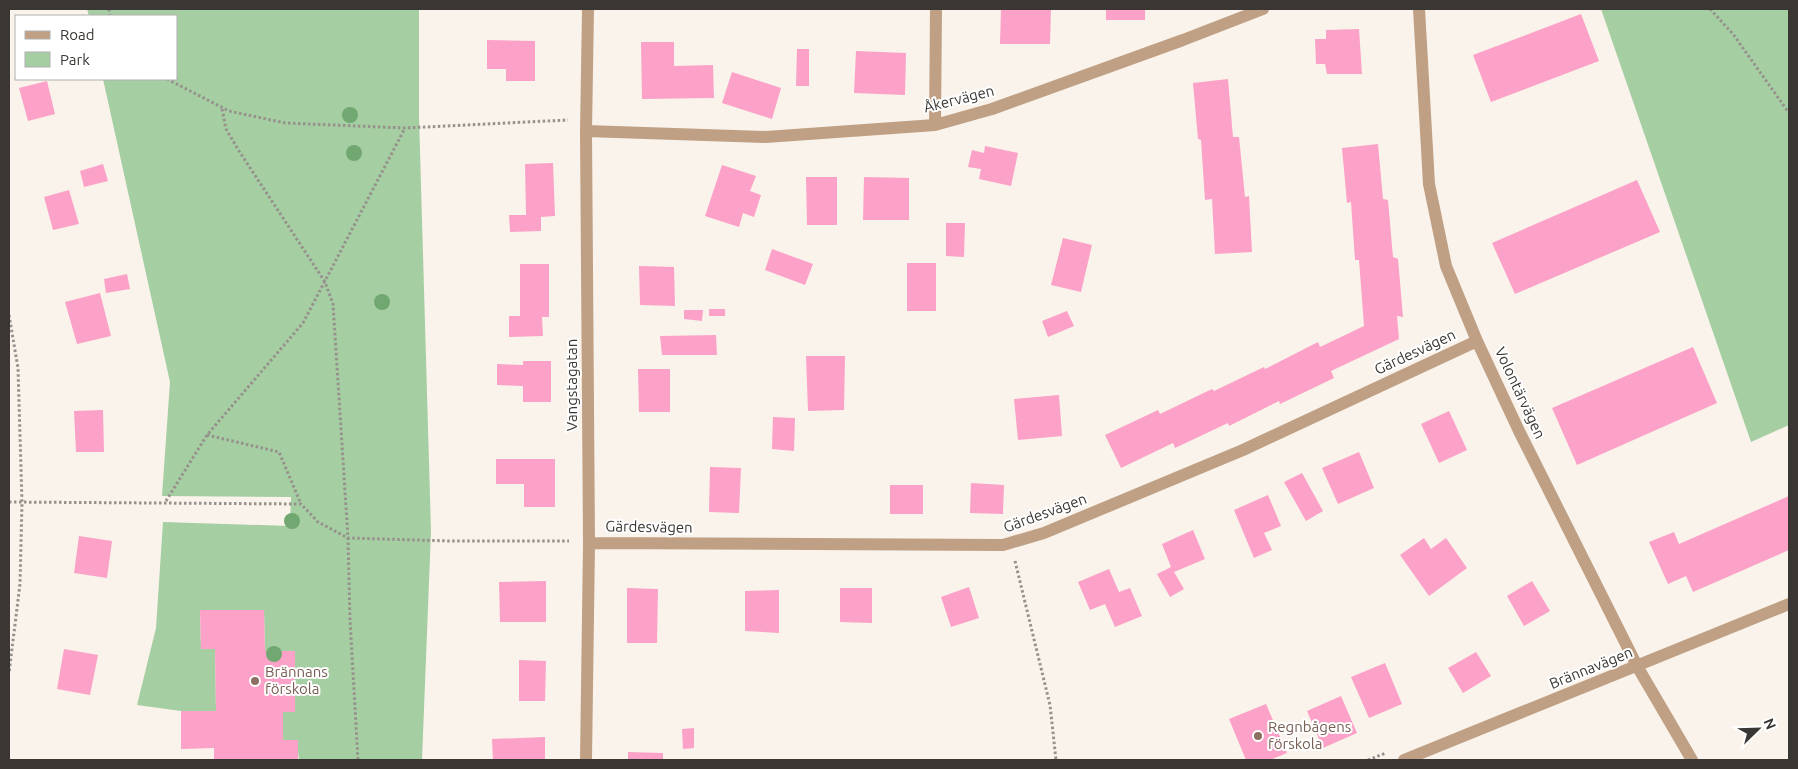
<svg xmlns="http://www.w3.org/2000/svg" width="1798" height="769" font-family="Ubuntu,sans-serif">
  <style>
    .green { fill: #a5cea2 }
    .building { fill: #fca1c7 }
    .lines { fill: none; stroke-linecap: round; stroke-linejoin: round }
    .path { stroke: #96918c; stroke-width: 3; stroke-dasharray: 2.5 2.5; stroke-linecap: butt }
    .street { stroke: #bfa084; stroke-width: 12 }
    .tree { fill: #71a770 }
    .education-dot { fill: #8d6e63; stroke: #fff; stroke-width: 2 }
    .labels { text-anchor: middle; stroke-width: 4; stroke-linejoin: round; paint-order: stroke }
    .street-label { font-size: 15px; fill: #393633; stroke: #fff }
    .education-label { font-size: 15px; fill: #785e54; stroke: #fff; text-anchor: start }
  </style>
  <rect width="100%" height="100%" fill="#faf3eb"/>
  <path class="green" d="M87,9h332v107l12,415 -9,229h-123l-1,-8 -15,-12v-28l12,-1v-60h-30l-1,-41h-64l1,39h14l1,62h-35l-44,-6 19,-77 7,-106 127,4 1,-29 -129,-1 8,-114 -67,-303h73v-63h-87z
    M1601,9h188v416l-38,17z"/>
  <path class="building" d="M1001,9h50l-1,35h-50z
    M1106,9h39v11h-39z
    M1581,14l18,47 -108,41 -18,-47z
    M1359,29l3,45h-35l-2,-10h-9l-1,-25h11v-9z
    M487,40l48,1v40h-29v-12h-19z
    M641,42h33v24l39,-1 1,33 -72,1z
    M797,49h12v37h-13z
    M856,51l50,2 -1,42 -51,-2z
    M732,72l49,16 -9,31 -50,-16z
    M1228,79l5,58h6l6,60 4,-1 3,56 -37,2 -3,-55 -7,1 -4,-60 -3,-1 -5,-56z
    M47,81l8,33 -27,7 -9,-33z
    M1378,144l5,55 5,1 5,57 5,2 5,58 -6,-1 2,23 -68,32 3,7 -54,26 -1,-3 -50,25 -1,-3 -53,25 -2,-5 -52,25 -16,-33 53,-25 2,4 52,-25 2,2 50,-24 1,2 53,-27 2,5 44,-21 -5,-66h-4l-4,-58 -4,1 -5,-55z
    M985,146l33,7 -7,33 -32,-7 2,-10 -13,-2 4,-17 12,3z
    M553,163l2,53 -14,1v14l-31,1 -1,-17h17l-1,-51z
    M103,164l5,17 -24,6 -4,-16z
    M722,165l34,11 -6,15 11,4 -7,22 -11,-4 -4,14 -34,-11z
    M806,177h31v48h-30z
    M864,177l45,1v42h-46z
    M1637,180l23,52 -145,62 -23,-51z
    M69,190l10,34 -26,6 -9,-33z
    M946,223h19l-1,34 -18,-1z
    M1063,238l29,7 -11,47 -30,-7z
    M772,249l41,15 -8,21 -40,-15z
    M907,263h29v48h-29z
    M520,264h29v53h-7l1,19 -34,1v-21h11z
    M639,266l35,1 1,39 -35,-1z
    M127,274l3,15 -24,4 -2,-14z
    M100,293l11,43 -34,8 -12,-42z
    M709,309h16v7h-16z
    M684,310h19l-1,11 -18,-2z
    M1067,311l7,15 -26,11 -6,-16z
    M716,335l1,20h-55l-2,-19z
    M1693,347l24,56 -140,62 -25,-57z
    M806,356h39l-1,54 -36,1z
    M523,361h28v41h-28v-16l-26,-1v-21l26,1z
    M638,369h32v43h-31z
    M1059,395l3,41 -44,4 -4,-41z
    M103,410l1,42h-28l-2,-41z
    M1449,411l18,39 -28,13 -18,-39z
    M773,417l22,1 -1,33 -22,-2z
    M1359,452l15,36 -36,16 -16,-36z
    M496,459h59v48h-31v-23h-28z
    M710,467l31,1 -2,45 -30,-1z
    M1302,473l21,38 -17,10 -22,-39z
    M971,483l33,2 -1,29 -33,-1z
    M890,485h33v29h-33z
    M1268,495l13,31 -17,7 8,17 -18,8 -20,-48z
    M1789,496v54l-96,42 -7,-16 -18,8 -19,-42 25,-10 5,12z
    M1193,530l12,29 -31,13 10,17 -14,8 -13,-23 14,-7 -9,-23z
    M79,536l33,5 -5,37 -33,-5z
    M1424,538l7,11 15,-11 21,30 -38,28 -29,-41z
    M1109,569l10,23 11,-4 12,28 -27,11 -10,-23 -15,6 -12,-28z
    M546,581v41h-46l-1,-40z
    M1532,581l18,30 -26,15 -17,-30z
    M969,587l10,31 -28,9 -10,-30z
    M627,588l31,1 -1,54h-30z
    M840,588h32v35l-32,-1z
    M779,590v43l-34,-2v-40z
    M200,610h64l1,41h30v61h-12v28h15v20h-84v-12l-33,1v-38h35l-1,-62h-14z
    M64,649l34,6 -8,40 -33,-6z
    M1476,652l15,24 -28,17 -15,-25z
    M519,660l27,1 -1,40h-26z
    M1385,663l17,41 -33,14 -18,-41z
    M1341,696l16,37 -34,15 -16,-37z
    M1266,704l21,49 -17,7h-24l-17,-41z
    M694,728v20l-11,1 -1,-20z
    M545,737v23h-52l-1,-21z
    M628,752l35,1v7h-35z"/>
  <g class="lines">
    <path class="path" d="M109,9l1,7
      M1710,9l23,25 56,79
      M167,79l62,32 56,12 120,5 163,-8
      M222,109l4,20 13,22 86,131 8,22 15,234 2,82 8,140
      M9,315l9,53 4,134 -2,82 -11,89
      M207,435l72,17 22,52
      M166,501l41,-66 96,-112 102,-195
      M9,502l292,2 17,18 30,16 103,3h118
      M1015,561l35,144 6,55
      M1368,760l18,-7"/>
    <path class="street" d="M1419,9l10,175 17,82 31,75 42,90 118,235 55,94
      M935,125l1,-116
      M586,131l180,6 169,-12 57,-16 191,-69 80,-31
      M589,543l414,2 41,-12 199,-83 234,-109
      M586,760l3,-217 -3,-412 2,-122
      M1404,760l385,-156"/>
  </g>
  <g class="tree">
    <circle cx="350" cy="115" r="8"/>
    <circle cx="354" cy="153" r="8"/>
    <circle cx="382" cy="302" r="8"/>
    <circle cx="292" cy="521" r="8"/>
    <circle cx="274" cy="654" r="8"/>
  </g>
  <g class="education-dot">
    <circle cx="255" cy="681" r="5"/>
    <circle cx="1258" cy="736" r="5"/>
  </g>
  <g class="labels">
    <g class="street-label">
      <text transform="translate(959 99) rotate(-14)" y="5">Åkervägen</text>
      <text transform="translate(1415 352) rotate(-25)" y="5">Gärdesvägen</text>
      <text transform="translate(572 385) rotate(-90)" y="5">Vangstagatan</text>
      <text transform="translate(1520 393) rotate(65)" y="5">Volontärvägen</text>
      <text transform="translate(1045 513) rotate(-20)" y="5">Gärdesvägen</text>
      <text transform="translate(649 527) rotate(1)" y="5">Gärdesvägen</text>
      <text transform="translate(1591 668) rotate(-22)" y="5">Brännavägen</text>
    </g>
    <g class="education-label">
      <text x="265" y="677">Brännans<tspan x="265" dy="17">förskola</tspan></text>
      <text x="1268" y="732">Regnbågens<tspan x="1268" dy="17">förskola</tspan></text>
    </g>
  </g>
  <rect width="1798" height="769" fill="none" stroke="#393633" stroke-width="20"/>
  <rect x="15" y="15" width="162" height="65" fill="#ffffff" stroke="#b0afad"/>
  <rect x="25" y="31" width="25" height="8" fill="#bfa084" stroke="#b0afad"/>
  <text x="60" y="40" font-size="15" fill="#393633">Road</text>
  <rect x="25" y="52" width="25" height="15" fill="#a5cea2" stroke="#b0afad"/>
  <text x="60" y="65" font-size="15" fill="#393633">Park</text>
  <g transform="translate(1758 729) rotate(67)" stroke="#ffffff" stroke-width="4" paint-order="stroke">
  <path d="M0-4L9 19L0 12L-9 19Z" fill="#393633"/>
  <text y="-8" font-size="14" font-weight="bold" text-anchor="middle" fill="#393633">N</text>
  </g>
</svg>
